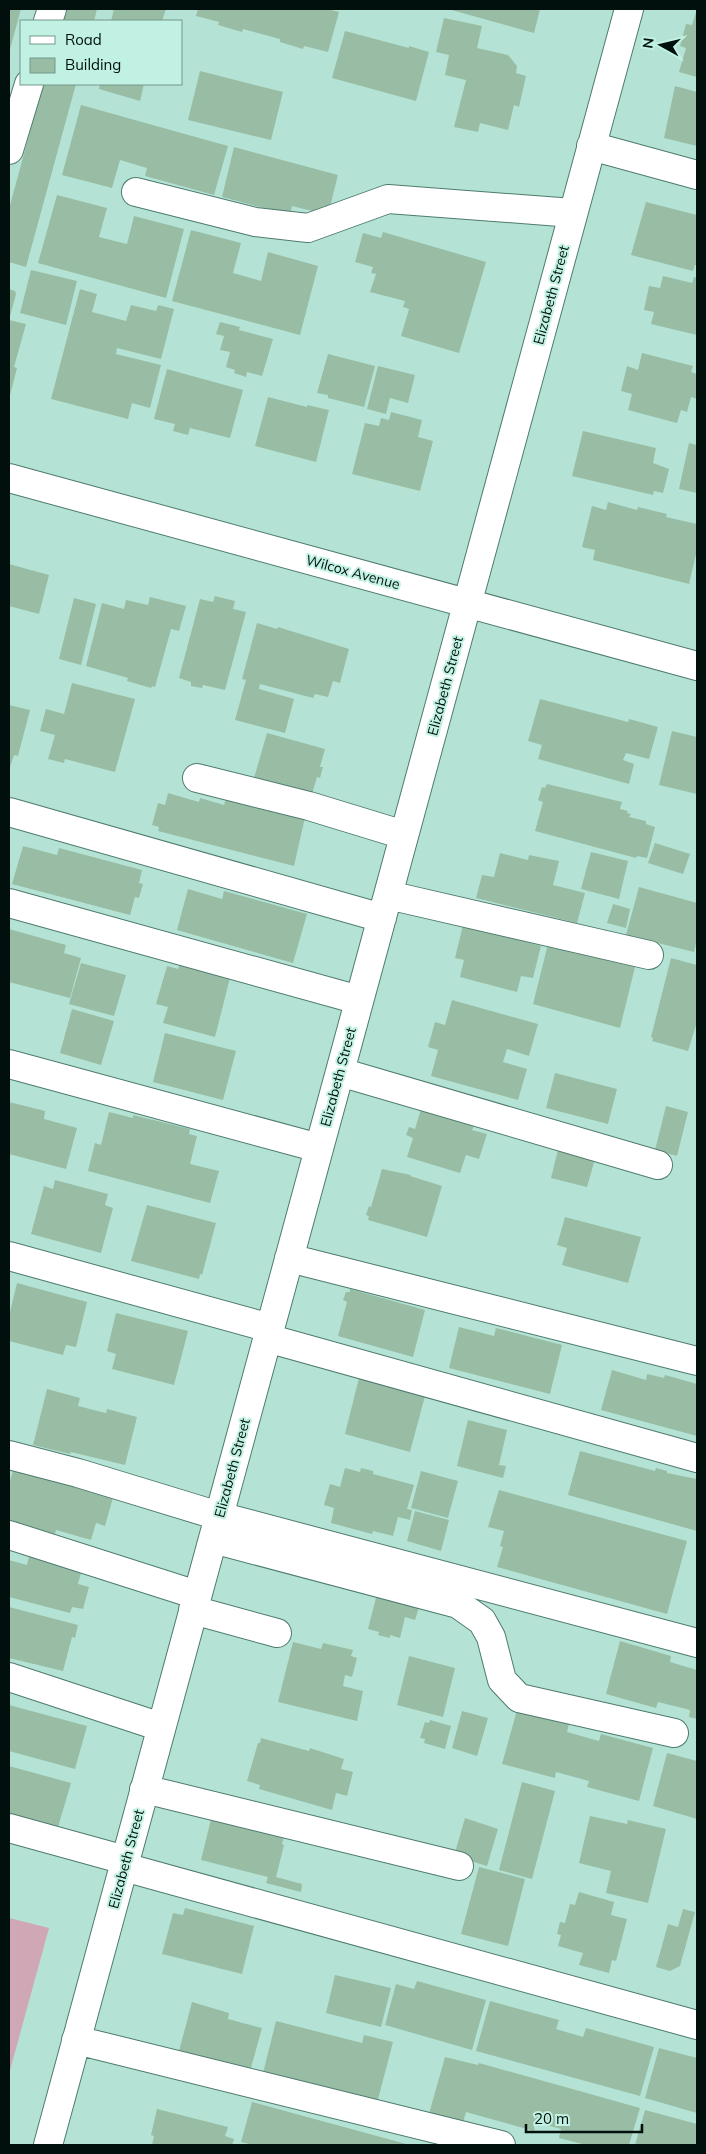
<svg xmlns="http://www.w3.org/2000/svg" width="706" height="2154" font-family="Mulish,sans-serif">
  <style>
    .green { fill: #d0a7b5 }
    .building { fill: #98bda4 }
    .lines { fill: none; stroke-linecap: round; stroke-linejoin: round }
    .minor-casing { stroke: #4e7b6f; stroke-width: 30 }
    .minor { stroke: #fff; stroke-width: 28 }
    .labels { text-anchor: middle; stroke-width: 4; stroke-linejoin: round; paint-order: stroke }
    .street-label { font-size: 14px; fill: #01100c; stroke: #c0f1e2 }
  </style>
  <rect width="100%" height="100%" fill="#b4e3d5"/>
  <path class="green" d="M9,1918l40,10 -40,146z"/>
  <path class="building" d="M9,9h12l-12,44z
    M63,9h34l-3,12h-34z
    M114,9h52l-4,12h-51z
    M198,9h129l12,3 -11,40 -24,-6 -1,3 -23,-7v-3l-37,-10 -1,3 -24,-7 1,-3 -23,-6z
    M448,9h92l-6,24z
    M697,9v68l-18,-5 7,-24 -6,-2 6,-22 6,1z
    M444,18l38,8 -5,22 31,7 9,11 -1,7 10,3 -7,31 -5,-2 -6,25 -28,-7 -2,9 -24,-5 12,-47 -21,-5 4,-20 -13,-3z
    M345,31l64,17v-2l20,6 -13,49 -84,-23z
    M200,71l83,21 -12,48 -83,-20z
    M43,84h33l-50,183 -17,-5v-53z
    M100,84h44l-4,17 -41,-12z
    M675,86l22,6v54l-33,-8z
    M81,105l147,41 -14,49 -69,-19 2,-8 -27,-8 -8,28 -50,-13z
    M234,147l104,28 -10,40 -36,-9 -2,9 -68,-18z
    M57,195l50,13 -8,29 28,7 7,-28 50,13 -18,69 -128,-35z
    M646,202l51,13v50h-2l-2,6 -62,-16z
    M191,230l50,13 -8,30 28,8 7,-29 50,14 -18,69 -128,-34z
    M383,232l103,30 -27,91 -58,-17 8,-27 -6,-2 2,-6 -35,-9 6,-18 -5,-1 2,-6 -18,-5 8,-29 18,5z
    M31,270l46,11 -11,44 -46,-12z
    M663,276l29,7 2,-6 3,1v57l-46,-11 3,-12 -10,-2 5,-24 11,2z
    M9,289l6,2 1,3 -7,26z
    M80,289l17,5 -5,18 34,9 5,-16 25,6 2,-6 16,4 -13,50 -44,-11 -1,6 45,11 -11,43 -18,-5 -4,16 -77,-20z
    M9,320l17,4 -12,43 3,1 -8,31z
    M220,322l20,5 -1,3 34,9 -11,37 -15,-4 -1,5 -12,-4 1,-3 -9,-3 4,-15 -10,-2 4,-14 -8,-2z
    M642,353l51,13 -2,6 6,2v25l-6,-2 -4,15 -6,-2 -4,13 -49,-13 4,-16 -11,-3 6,-25 11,4z
    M328,354l47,12 -11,41 -36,-9v-3l-11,-2z
    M378,366l37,9 -7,28 -18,-5 -4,16 -19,-5z
    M167,369l76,21 -13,48 -40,-10 -2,7 -15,-4 2,-7 -21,-5z
    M268,397l39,10v-2l22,5 -13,52 -61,-16z
    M391,412l31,8 -4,17 15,4 -13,50 -68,-17 13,-51 14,3 2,-8 8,2z
    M583,431l73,17 -3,15 16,6 -6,24 -9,-2 -1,4 -81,-19z
    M689,443l8,2v48l-18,-4z
    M608,502l29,8 1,-3 29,7 -1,3 31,7v26l-8,34 -96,-24 2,-10 -13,-3 10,-41 14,4z
    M9,564l40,11 -10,39 -30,-8z
    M215,596l20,5 -2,8 13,3 -21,78 -22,-5 -1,3 -11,-2v-4l-12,-4 21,-79 13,3z
    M150,597l36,9 -7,25 -8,-2 -16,58 -3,-1 -1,2 -24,-7 1,-3 -42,-12 16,-63 22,6 2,-9 22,5z
    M74,598l22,6 -15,61 -22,-6z
    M257,623l20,6 1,-2 71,22 -9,34 -7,-2 -5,16 -13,-3 -2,4 -53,-14 -1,5 35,10 -9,34 -50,-13 11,-40 -4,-1z
    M72,683l63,16 -20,73 -50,-13 -1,4 -16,-4 7,-24 -15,-4 6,-22 18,5z
    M540,699l88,23 1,-3 29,8 -9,32 -23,-6 -3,7 11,4 -5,20 -91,-25 4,-14 -14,-4z
    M9,705l21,5 -12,46 -4,-1 -5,15z
    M672,731l25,6v57l-38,-9z
    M267,733l58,16 -5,18h3l-3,11 -3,-1 -5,17 -58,-16z
    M547,784l75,18 -2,7 8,2 -1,2 4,1 -2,3 17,4v3l9,3 -8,31 -10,-2 -1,2 -101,-27 8,-29 -5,-2 4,-13 3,1z
    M228,792l78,21 -12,53 -136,-35 1,-4 -7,-2 6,-22 7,2 3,-12 31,9 1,-4 24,7z
    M655,843l35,11 -7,20 -35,-11z
    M23,846l34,9 2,-7 83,22 -3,13 4,1 -4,14 -4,-1 -5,18 -118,-31z
    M591,852l37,9 -9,38 -38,-10z
    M500,853l28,7 1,-5 30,6 -6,24 32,8 -8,30 -101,-25 6,-23 12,2z
    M639,887l58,16v36l-3,13 -68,-17z
    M188,889l34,10 2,-8 83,23 -14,49 -116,-33z
    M613,904l17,5 -4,19 -19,-5z
    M463,925l78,21 -8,32 -12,-2 -4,16 -57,-15 4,-17 -9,-2z
    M9,929l57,16 -2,8 17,5 -11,40 -61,-16z
    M549,940l87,23 -16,65 -87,-24z
    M671,958l26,7v57l-9,29 -36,-10 1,-3 -2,-1z
    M181,960l50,14 -16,63 -52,-14 5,-16 -12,-3 11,-38 11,3z
    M81,963l45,12 -12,41 -45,-12z
    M452,1000l86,24 -9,32 -22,-7 -4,13 24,7 -9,31 -87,-24 7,-26 -10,-3 7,-25 10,3z
    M72,1009l42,12 -13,44 -41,-12z
    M165,1033l71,18 -13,49 -70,-18z
    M555,1073l62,16 -9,35 -62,-16z
    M9,1102l36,9 -1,8 33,9 -11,41 -57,-15z
    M666,1106l22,6 -11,44 -22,-6z
    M421,1109l54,15 -3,6 15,4 -8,25 -13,-4 -6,18 -53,-16 6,-19 -7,-3 3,-8 6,2z
    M109,1112l24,6v-3l57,14 -1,5 8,2 -7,28 29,7 -9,32 -122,-32 7,-28 6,2z
    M558,1150l37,9 -8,28 -36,-9z
    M382,1169l29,6 -1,1 32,10 -15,51 -59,-17 1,-4 -3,-1 3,-9 2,1z
    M55,1180l53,14 -3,11 8,3 -12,45 -70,-19 13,-48 9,3z
    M147,1205l69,18 -14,52 -2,-1 -1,5 -68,-18z
    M565,1217l76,20 -13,46 -66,-18 5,-17 -10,-3z
    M17,1283l70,19 -11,45 -10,-2 -3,10 -54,-14v-25z
    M350,1289l75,21 -12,47 -75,-21 9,-34 -4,-2 3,-8h4z
    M116,1313l72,18 -14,54 -62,-16 4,-15 -9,-3z
    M459,1327l35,9 2,-8 66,17 -12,49 -101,-26z
    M372,1370l53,26 -15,56 -65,-18 14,-56 10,3z
    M612,1370l34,10 1,-6 17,4 1,-3 32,9v52l-96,-26z
    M47,1389l33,9 -2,8 28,7 1,-4 30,8 -12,48 -54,-13 -1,2 -37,-9z
    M468,1420l39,10 -8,35 7,1 -3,12 -46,-12z
    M580,1451l75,20 1,-3 11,3v2l30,6v52l-129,-36z
    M14,1467l100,27 -9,32 -9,-3 -5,17 -35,-10 -1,4 -46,-13v-40h1z
    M345,1468l15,4 1,-4 12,3v3l41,11 -7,24 5,1 -2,10 -12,-3 -5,19 -20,-5 -1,3 -41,-11 3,-15 -10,-3 6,-21 10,3z
    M421,1471l37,10 -10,37 -37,-10z
    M499,1490l188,51 -20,73 -170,-47 6,-20 -3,-1 4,-15 -16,-4z
    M415,1511l34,9 -8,31 -34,-10z
    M29,1556l53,13 -4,15 11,3 -6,22 -11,-2 -2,6 -61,-16v-37l18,5z
    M378,1590l43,11 -6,19 -10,-3 -5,21 -10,-3v3l-12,-3 1,-3 -11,-3z
    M9,1607l69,18 -3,13 -3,-1 -9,34 -54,-13z
    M620,1641l51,15 -1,6 27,8v49l-8,-2 1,-7 -32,-8 -2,6 -50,-14z
    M293,1642l28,7 2,-6 30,7 -2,6 6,2 -5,19 -7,-2 -2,11 20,5 -6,30 -79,-19z
    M409,1656l46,12 -12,49 -46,-12z
    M9,1705l78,21 -12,43 -66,-18z
    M517,1710l52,14 -2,8 32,9 2,-7 52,14 -14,53 -52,-14 2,-6 -33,-9 -1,6 -53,-14z
    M462,1711l26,7 -11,38 -25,-8z
    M430,1720l21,6 -6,23 -21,-6 1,-4 -5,-1 5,-16 4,1z
    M261,1738l48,13 1,-3 34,11 -3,10 12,3 -6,24 -11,-3 -4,17 -73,-21 1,-4 -13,-4 11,-38h2z
    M667,1753l30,8v58l-44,-13z
    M9,1766l62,17 -13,44 -49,-13z
    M522,1782l33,9 -23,88 -33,-9z
    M213,1811l73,18 -4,15 2,1 -8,32 26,7 -1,8 -35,-9 2,-6 -67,-17z
    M590,1816l37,8 1,-4 38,9 -18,74 -42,-10 5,-22 -32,-8z
    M465,1818l33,11 -11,37 -33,-10z
    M479,1867l46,12 -17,67 -47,-12z
    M579,1892l35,10 -3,13 16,4 -11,42 -4,-1 -3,13 -30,-8 4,-12 -25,-7 3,-11 -4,-1 3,-12 5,1 5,-19 5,1z
    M185,1908l69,18 -12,48 -80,-20 11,-41 10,2z
    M683,1909l12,3 -15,54 -10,5 -14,-4 12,-43 10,3z
    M335,1975l56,13 -10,39 -55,-14z
    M417,1981l69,19 -14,50 -87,-25 11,-41 18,5z
    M490,2001l69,19 -3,9 27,8 3,-9 68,19 -14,49 -164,-45z
    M192,2002l37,11 -1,6 34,9 -13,47 -71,-20z
    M276,2021l86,22 2,-8 29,7 -17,65 -114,-30z
    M659,2048l38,10v55l-52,-15z
    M445,2057l33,8 1,-2 161,45 -11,37h-43l-27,-7 2,-9 -25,-7 -2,9 -68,-19 -5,18 -34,-9z
    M252,2102l158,43h-156l-13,-3z
    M157,2109l71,18 -3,9 9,3 -2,6h-80l2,-9 -3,-1z
    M645,2110l52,14v21h-62z"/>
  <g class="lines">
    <g class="minor-casing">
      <path id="minor" d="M48,21l4,-12
        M591,146l106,29
        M9,150l20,-66
        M136,192l119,30 53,6 80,-29 185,14
        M9,478l688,188
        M197,778l112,28 95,29
        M9,812l373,106
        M388,895l261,60
        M9,903l350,97
        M9,1064l310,84
        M340,1072l318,93
        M9,1256l261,72
        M289,1258l408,103
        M267,1338l430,120
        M9,1455l69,18 141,43 478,127
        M9,1535l188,60
        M213,1539l245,65 24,17 9,16 11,43 17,18 155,35
        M193,1610l84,23
        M9,1677l152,50
        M144,1789l315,77
        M9,1828l116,32
        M124,1867l573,158
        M76,2040l425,105
        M48,2145l581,-2136"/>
    </g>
    <use href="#minor" class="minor"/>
  </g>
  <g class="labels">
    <g class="street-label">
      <text transform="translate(551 295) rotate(-75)" y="5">Elizabeth Street</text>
      <text transform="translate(353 572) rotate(15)" y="5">Wilcox Avenue</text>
      <text transform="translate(445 686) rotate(-75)" y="5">Elizabeth Street</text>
      <text transform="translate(338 1077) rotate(-75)" y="5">Elizabeth Street</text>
      <text transform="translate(232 1468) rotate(-75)" y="5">Elizabeth Street</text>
      <text transform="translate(126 1859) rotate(-75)" y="5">Elizabeth Street</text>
    </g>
  </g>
  <rect width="706" height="2154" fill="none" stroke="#01100c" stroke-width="20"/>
  <rect x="20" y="20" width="162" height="65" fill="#c0f1e2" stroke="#74978c"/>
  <rect x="30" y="36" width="25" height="8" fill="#ffffff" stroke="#74978c"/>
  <text x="65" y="45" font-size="15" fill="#01100c">Road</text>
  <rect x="30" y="58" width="25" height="15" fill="#98bda4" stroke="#74978c"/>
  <text x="65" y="70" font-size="15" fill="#01100c">Building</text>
  <g transform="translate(661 45) rotate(278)" stroke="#c0f1e2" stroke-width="4" paint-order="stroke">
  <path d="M0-4L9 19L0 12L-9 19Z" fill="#01100c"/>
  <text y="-8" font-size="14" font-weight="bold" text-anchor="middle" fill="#01100c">N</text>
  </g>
  <path d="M526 2124v8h116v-8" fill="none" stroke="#01100c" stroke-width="2.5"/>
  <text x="534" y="2124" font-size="15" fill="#01100c" stroke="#c0f1e2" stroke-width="4" paint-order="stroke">20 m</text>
</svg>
